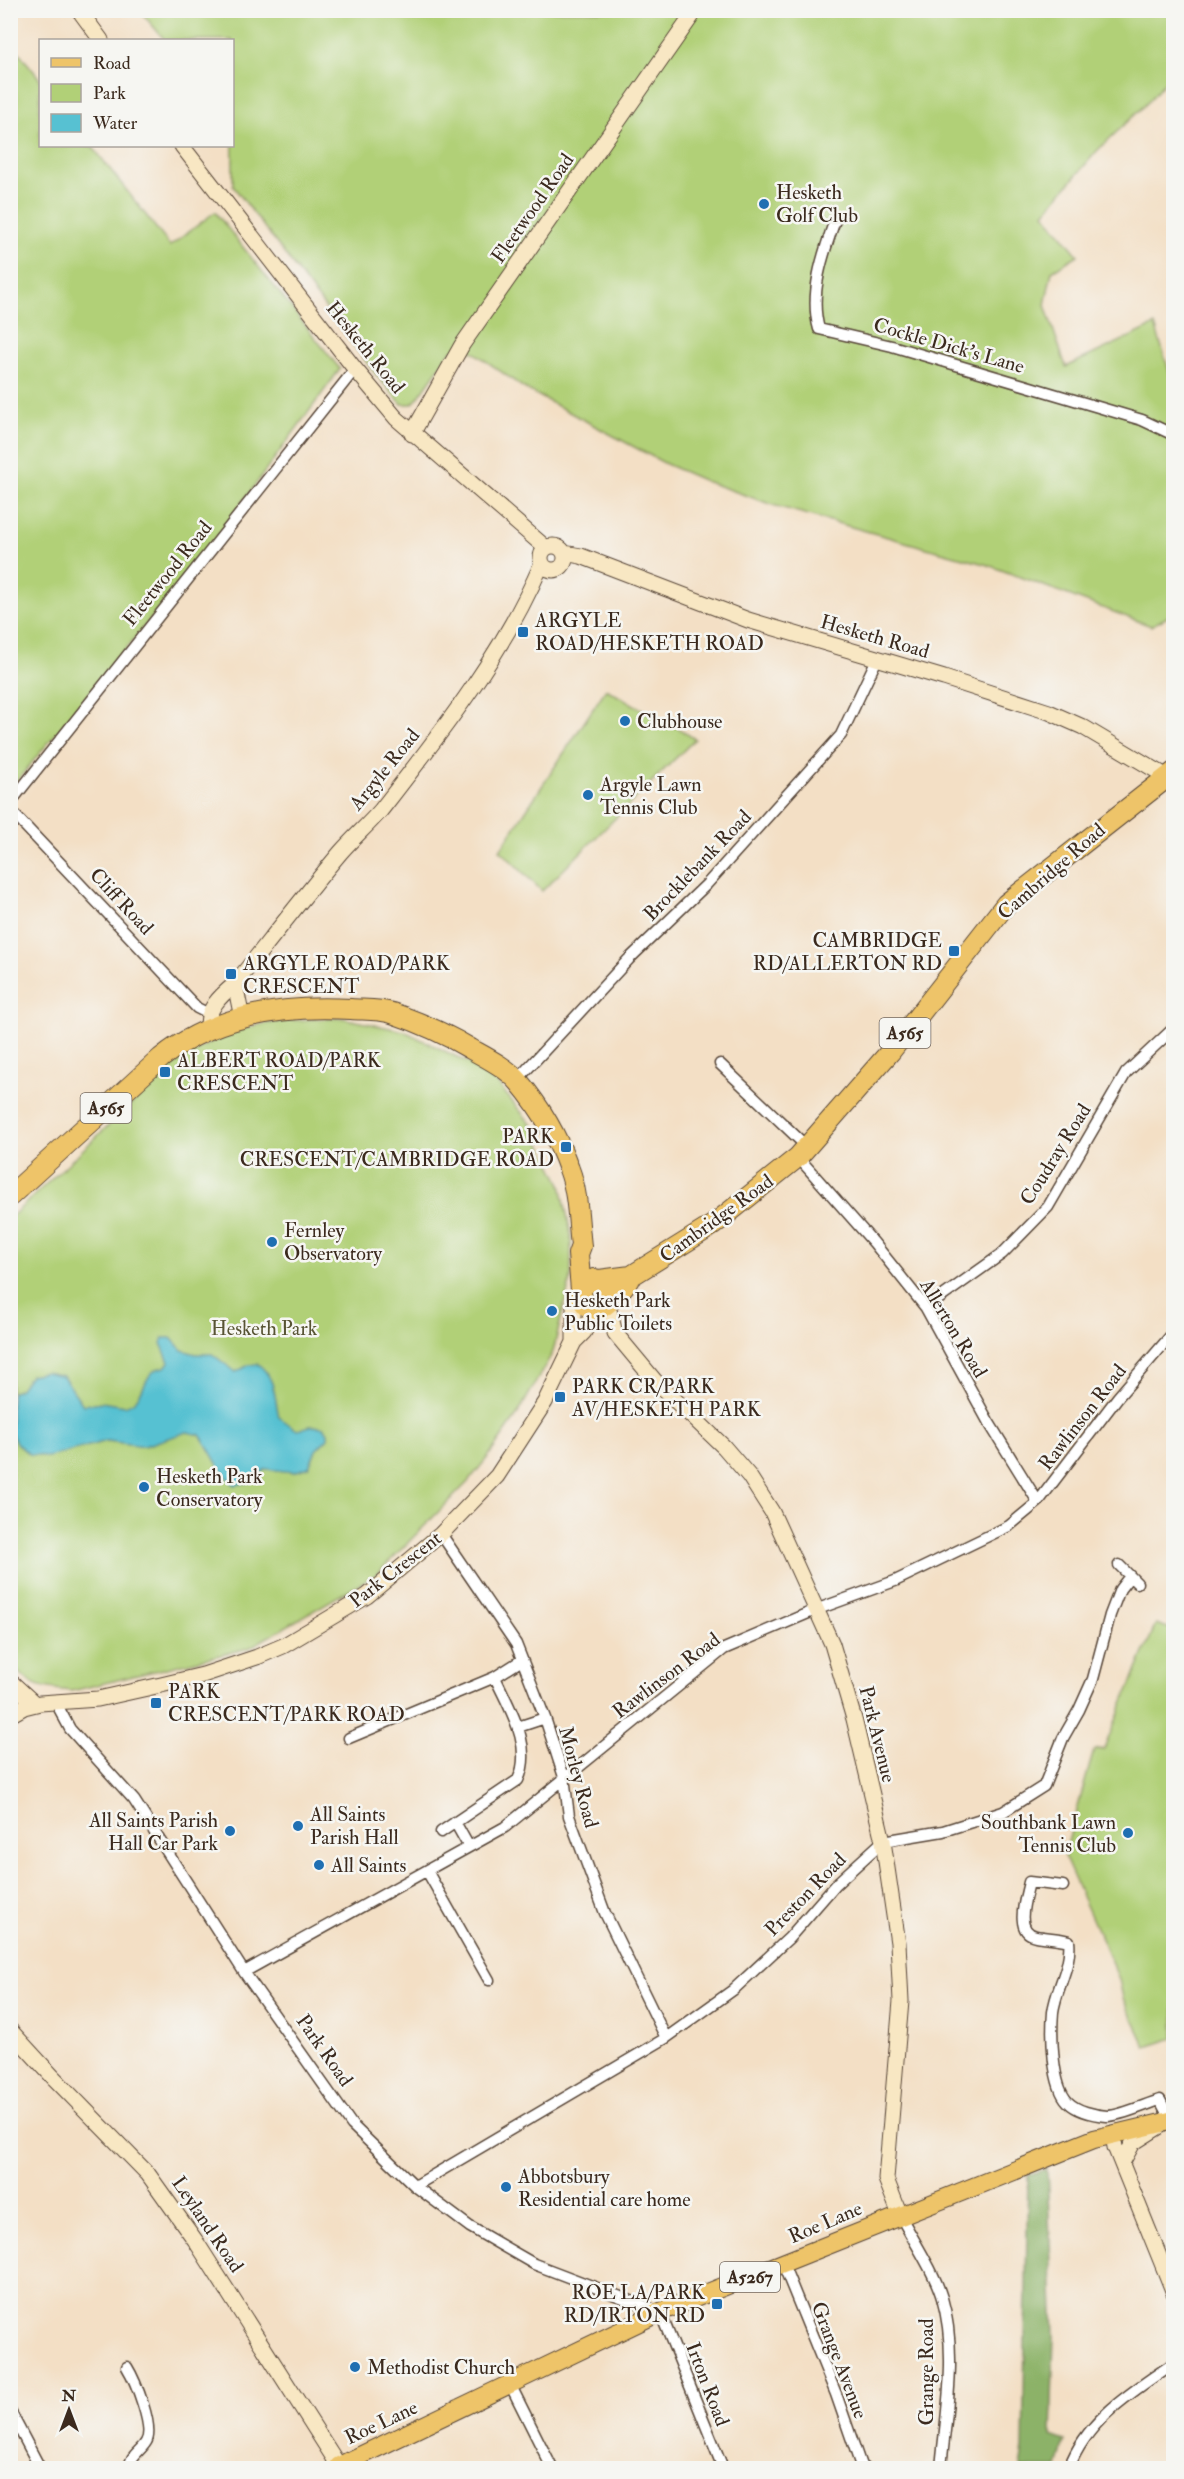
<svg xmlns="http://www.w3.org/2000/svg" width="1184" height="2479" font-family="'IM FELL Double Pica',serif">
  <style>
    .green { fill: #b1d077; stroke: #767d4a; stroke-width: 1.5 }
    .forest { fill: #8cb268; stroke: #646e43; stroke-width: 1.5 }
    .water { fill: #57c1d2; stroke: #497678; stroke-width: 1.5 }
    .lines { fill: none; stroke-linecap: round; stroke-linejoin: round }
    .street-casing { stroke: #574537; stroke-width: 13 }
    .secondary-casing { stroke: #574537; stroke-width: 17 }
    .primary-casing { stroke: #574537; stroke-width: 20 }
    .highway-casing { stroke: #574537; stroke-width: 22 }
    .street { stroke: #fff; stroke-width: 10 }
    .secondary { stroke: #f8e7c3; stroke-width: 15 }
    .primary { stroke: #eec469; stroke-width: 18 }
    .highway { stroke: #eec469; stroke-width: 20 }
    .poi-dot { fill: #1f6fb2; stroke: #f6f6f2; stroke-width: 2 }
    .labels { text-anchor: middle; stroke-width: 5; stroke-linejoin: round; paint-order: stroke }
    .shield { fill: #f6f6f2; stroke: #73675e; stroke-width: 1.5 }
    .shield-label { font-size: 18px; font-weight: bold; fill: #3b2a1e }
    .poi-label { font-size: 20px; fill: #3b2a1e; stroke: #f6f6f2; text-anchor: start }
    .street-label { font-size: 20px; fill: #3b2a1e; stroke: #f6f6f2 }
    .park-label { font-size: 20px; fill: #585434; stroke: #f6f6f2 }
  </style>
  <rect width="100%" height="100%" fill="#f6f6f2"/>
  <filter id="ink" filterUnits="userSpaceOnUse"><feTurbulence type="fractalNoise" baseFrequency=".0167" numOctaves="2"/><feDisplacementMap in="SourceGraphic" scale="12" xChannelSelector="R" yChannelSelector="G"/><feConvolveMatrix kernelMatrix="1 2 1 2 8 2 1 2 1" color-interpolation-filters="sRGB"/></filter>
  <filter id="wash" filterUnits="userSpaceOnUse"><feTurbulence type="fractalNoise" baseFrequency=".008" numOctaves="4" result="noise"/><feDisplacementMap in="SourceGraphic" scale="24" xChannelSelector="R" yChannelSelector="G"/><feGaussianBlur stdDeviation="1.35" result="paint"/><feColorMatrix in="noise" values="0 0 0 0 0 0 0 0 0 0 0 0 0 0 0 0 0 1.4 0 .05"/><feComposite in="paint" operator="in"/></filter>
  <g filter="url(#wash)">
    <rect width="100%" height="100%" fill="#f3dfc5"/>
    <path class="green" d="M140,11h1033v61l-25,30 -51,49 -53,62 34,42 -26,16 -7,34 21,62 89,-42 18,59v230l-22,12 -163,-61 -212,-59 -71,-25 -39,-17 -142,-76 -52,-37h-21l-33,47 -6,6h-10l-25,-28 -144,-190 -1,-146h-67z
      M10,41l30,38v67h52l78,100 45,-34 125,157 -134,183 -195,236z
      M606,689l64,36 2,-1 23,15 -153,152 -42,-41z
      M342,1018l62,13 71,35 21,16 35,42 30,60 10,51v42l-18,75 -37,65 -28,40 -20,25 -91,92 -128,74 -177,43c-31,-3 -39,-3 -61,-26v-448l162,-152c21,-13 42,-27 66,-35 32,-11 70,-10 103,-12z
      M1156,1624l18,6v408l-28,9 -23,-49 -4,-19 -55,-123 30,-106 10,-1z"/>
    <path class="forest" d="M1047,2169l7,166 -3,101 14,5 -7,27h-38l3,-20 5,-273z"/>
    <path class="water" d="M163,1338h8l11,12 14,4h16l24,18 13,-7 9,-1c18,14 16,32 21,53l18,13 13,-4 14,1 4,6v5l-12,12 -7,17 -15,5 -28,-3 -16,13 -15,3c-16,-12 -23,-34 -35,-50l-13,-3 -43,14 -37,-5 -59,16 -19,-3 -12,-10 -6,-11v-40l9,-4 10,-14 16,-3 17,4 20,29 18,-3 24,4c4,-2 10,-4 12,-8 10,-12 9,-29 28,-31l4,-5 -8,-19z"/>
  </g>
  <g filter="url(#ink)">
    <g class="lines">
      <g class="street-casing">
        <path id="street" d="M835,220c-12,34 -26,74 -16,109l73,17 250,74 32,15
          M10,803l345,-434
          M10,810l187,198 12,6
          M720,1064l86,82
          M517,1080l112,-121 77,-74 135,-150 36,-76
          M798,1157l76,86 52,65 62,113 50,81
          M926,1308l76,-54 46,-47 78,-134 48,-45
          M441,1534l75,110 29,74 19,59 5,39 36,97 61,125
          M1119,1565l18,18
          M495,1677l27,-17
          M55,1701l15,28 64,71 110,172 108,153 63,61 55,41 64,37 126,48 63,156
          M518,1727l27,-9
          M349,1738l146,-61c14,31 39,69 23,103l-77,52
          M455,1822l14,25
          M427,1871l62,109
          M1063,1886l-34,-4c-3,15 -16,50 7,54 11,2 22,2 33,5 3,24 -13,47 -16,71 -2,23 -1,74 15,90 9,9 26,13 39,14 14,0 39,-12 53,-16l11,21
          M244,1972l261,-145 219,-178 94,-40 77,-28 114,-55 29,-24 80,-105 56,-65
          M415,2186l251,-148 67,-48 56,-52 47,-54 47,-43 60,-10 60,-19 41,-26 19,-48 16,-28 14,-31 17,-64 10,-26 10,-13
          M900,2215c13,25 34,56 42,83 16,54 4,115 -1,170
          M783,2264l53,130 25,72 3,2
          M127,2367c8,13 28,61 19,75 -6,10 -17,14 -16,26
          M510,2384l42,84
          M10,2411l30,57
          M1069,2468c18,-49 63,-76 105,-105"/>
      </g>
      <g class="secondary-casing">
        <path id="secondary" d="M79,10l22,30
          M182,146l173,223 41,49 150,130
          M412,434l50,-89 234,-335
          M541 558a12 12 0 1 1 24 0a12 12 0 1 1-24 0Z
          M564,553l17,3 167,64 196,58 105,34 34,15 91,54
          M235,984l7,34
          M208,1030c-2,-21 12,-34 27,-46 35,-44 69,-88 105,-131 13,-15 28,-28 41,-43 60,-77 123,-157 161,-247
          M607,1302l8,31 40,48 69,66 25,29 23,36 60,132 22,75 29,122 15,102 3,58 -15,178 14,36
          M574,1342v-36l6,-12
          M10,1681l25,23
          M10,1715l14,-8 16,-4 58,-4 63,-14 42,-10 54,-18 26,-11 84,-50 74,-62 56,-58 48,-74 29,-60 10,-10 11,-24
          M10,2030l44,48 94,96 47,66 144,226 -7,2
          M1113,2135l2,12 59,146
          M1122,2163l11,-20 27,-17"/>
      </g>
      <g class="primary-casing">
        <path id="primary" d="M341,2468l-2,-2 321,-154 434,-173 80,-19"/>
      </g>
      <g class="highway-casing">
        <path id="highway" d="M10,1196l151,-138c53,-43 124,-53 190,-49 13,1 28,0 41,4 27,9 54,21 79,36 16,9 36,19 48,33 21,25 39,56 50,87 9,23 9,52 12,77l-3,8 3,36
          M599,1280l32,-4 82,-51 85,-68 92,-105 116,-148 168,-132
          M608,1300v-12l-6,-7 -8,-2 -11,7c-5,12 4,28 19,21 8,-4 24,-22 29,-31"/>
      </g>
      <use href="#street" class="street"/>
      <use href="#secondary" class="secondary"/>
      <use href="#primary" class="primary"/>
      <use href="#highway" class="highway"/>
    </g>
  </g>
  <g class="poi-dot">
    <circle cx="764" cy="204" r="6"/>
    <rect x="517" y="626" width="12" height="12" rx="3"/>
    <circle cx="625" cy="721" r="6"/>
    <circle cx="588" cy="795" r="6"/>
    <rect x="948" y="945" width="12" height="12" rx="3"/>
    <rect x="225" y="968" width="12" height="12" rx="3"/>
    <rect x="159" y="1066" width="12" height="12" rx="3"/>
    <rect x="560" y="1141" width="12" height="12" rx="3"/>
    <circle cx="272" cy="1242" r="6"/>
    <circle cx="552" cy="1311" r="6"/>
    <rect x="554" y="1391" width="12" height="12" rx="3"/>
    <circle cx="144" cy="1487" r="6"/>
    <rect x="150" y="1697" width="12" height="12" rx="3"/>
    <circle cx="298" cy="1826" r="6"/>
    <circle cx="230" cy="1831" r="6"/>
    <circle cx="1128" cy="1833" r="6"/>
    <circle cx="319" cy="1865" r="6"/>
    <circle cx="506" cy="2187" r="6"/>
    <rect x="711" y="2298" width="12" height="12" rx="3"/>
    <circle cx="355" cy="2367" r="6"/>
  </g>
  <g class="labels">
    <g class="shield">
      <rect x="879.5" y="1018" width="51" height="30" rx="4.5"/>
      <rect x="80.5" y="1093" width="51" height="30" rx="4.5"/>
      <rect x="720" y="2262" width="60" height="30" rx="4.5"/>
    </g>
    <g class="shield-label">
      <text x="905" y="1039">A565</text>
      <text x="106" y="1114">A565</text>
      <text x="750" y="2283">A5267</text>
    </g>
    <g class="poi-label">
      <text x="776" y="199">Hesketh<tspan x="776" dy="23">Golf Club</tspan></text>
      <text x="535" y="627">ARGYLE<tspan x="535" dy="23">ROAD/HESKETH ROAD</tspan></text>
      <text x="637" y="728">Clubhouse</text>
      <text x="600" y="791">Argyle Lawn<tspan x="600" dy="23">Tennis Club</tspan></text>
      <text x="942" y="947" text-anchor="end">CAMBRIDGE<tspan x="942" dy="23">RD/ALLERTON RD</tspan></text>
      <text x="243" y="970">ARGYLE ROAD/PARK<tspan x="243" dy="23">CRESCENT</tspan></text>
      <text x="177" y="1067">ALBERT ROAD/PARK<tspan x="177" dy="23">CRESCENT</tspan></text>
      <text x="554" y="1143" text-anchor="end">PARK<tspan x="554" dy="23">CRESCENT/CAMBRIDGE ROAD</tspan></text>
      <text x="284" y="1237">Fernley<tspan x="284" dy="23">Observatory</tspan></text>
      <text x="564" y="1307">Hesketh Park<tspan x="564" dy="23">Public Toilets</tspan></text>
      <text x="572" y="1393">PARK CR/PARK<tspan x="572" dy="23">AV/HESKETH PARK</tspan></text>
      <text x="156" y="1483">Hesketh Park<tspan x="156" dy="23">Conservatory</tspan></text>
      <text x="168" y="1698">PARK<tspan x="168" dy="23">CRESCENT/PARK ROAD</tspan></text>
      <text x="310" y="1821">All Saints<tspan x="310" dy="23">Parish Hall</tspan></text>
      <text x="218" y="1827" text-anchor="end">All Saints Parish<tspan x="218" dy="23">Hall Car Park</tspan></text>
      <text x="1116" y="1829" text-anchor="end">Southbank Lawn<tspan x="1116" dy="23">Tennis Club</tspan></text>
      <text x="331" y="1872">All Saints</text>
      <text x="518" y="2183">Abbotsbury<tspan x="518" dy="23">Residential care home</tspan></text>
      <text x="705" y="2299" text-anchor="end">ROE LA/PARK<tspan x="705" dy="23">RD/IRTON RD</tspan></text>
      <text x="367" y="2374">Methodist Church</text>
    </g>
    <g class="street-label">
      <text transform="translate(532 208) rotate(-55)" y="7">Fleetwood Road</text>
      <text transform="translate(949 345) rotate(16)" y="7">Cockle Dick's Lane</text>
      <text transform="translate(366 347) rotate(51)" y="7">Hesketh Road</text>
      <text transform="translate(167 573) rotate(-51)" y="7">Fleetwood Road</text>
      <text transform="translate(875 636) rotate(16)" y="7">Hesketh Road</text>
      <text transform="translate(384 769) rotate(-51)" y="7">Argyle Road</text>
      <text transform="translate(697 865) rotate(-46)" y="7">Brocklebank Road</text>
      <text transform="translate(1051 871) rotate(-41)" y="7">Cambridge Road</text>
      <text transform="translate(122 901) rotate(47)" y="7">Cliff Road</text>
      <text transform="translate(1055 1154) rotate(-58)" y="7">Coudray Road</text>
      <text transform="translate(716 1218) rotate(-36)" y="7">Cambridge Road</text>
      <text transform="translate(954 1328) rotate(59)" y="7">Allerton Road</text>
      <text transform="translate(1082 1417) rotate(-52)" y="7">Rawlinson Road</text>
      <text transform="translate(395 1569) rotate(-38)" y="7">Park Crescent</text>
      <text transform="translate(666 1675) rotate(-37)" y="7">Rawlinson Road</text>
      <text transform="translate(878 1734) rotate(76)" y="7">Park Avenue</text>
      <text transform="translate(579 1777) rotate(75)" y="7">Morley Road</text>
      <text transform="translate(805 1894) rotate(-46)" y="7">Preston Road</text>
      <text transform="translate(325 2050) rotate(55)" y="7">Park Road</text>
      <text transform="translate(825 2222) rotate(-23)" y="7">Roe Lane</text>
      <text transform="translate(208 2224) rotate(56)" y="7">Leyland Road</text>
      <text transform="translate(840 2360) rotate(69)" y="7">Grange Avenue</text>
      <text transform="translate(926 2372) rotate(-90)" y="7">Grange Road</text>
      <text transform="translate(708 2384) rotate(69)" y="7">Irton Road</text>
      <text transform="translate(381 2422) rotate(-25)" y="7">Roe Lane</text>
    </g>
    <g class="park-label">
      <text x="264" y="1335">Hesketh Park</text>
    </g>
  </g>
  <rect width="1184" height="2479" fill="none" stroke="#f6f6f2" stroke-width="36"/>
  <rect x="39" y="39" width="195" height="108" fill="#f6f6f2" stroke="#aba49d" stroke-width="1.5"/>
  <rect x="51" y="58" width="30" height="9" fill="#eec469" stroke="#aba49d" stroke-width="1.5"/>
  <text x="93" y="69" font-size="18" fill="#3b2a1e">Road</text>
  <rect x="51" y="84" width="30" height="18" fill="#b1d077" stroke="#aba49d" stroke-width="1.5"/>
  <text x="93" y="99" font-size="18" fill="#3b2a1e">Park</text>
  <rect x="51" y="114" width="30" height="18" fill="#57c1d2" stroke="#aba49d" stroke-width="1.5"/>
  <text x="93" y="129" font-size="18" fill="#3b2a1e">Water</text>
  <g transform="translate(69 2410)" stroke="#f6f6f2" stroke-width="4.5" paint-order="stroke">
  <path d="M0-4.5L10 22L0 15L-10 22Z" fill="#3b2a1e"/>
  <text y="-9" font-size="16" font-weight="bold" text-anchor="middle" fill="#3b2a1e">N</text>
  </g>
</svg>
